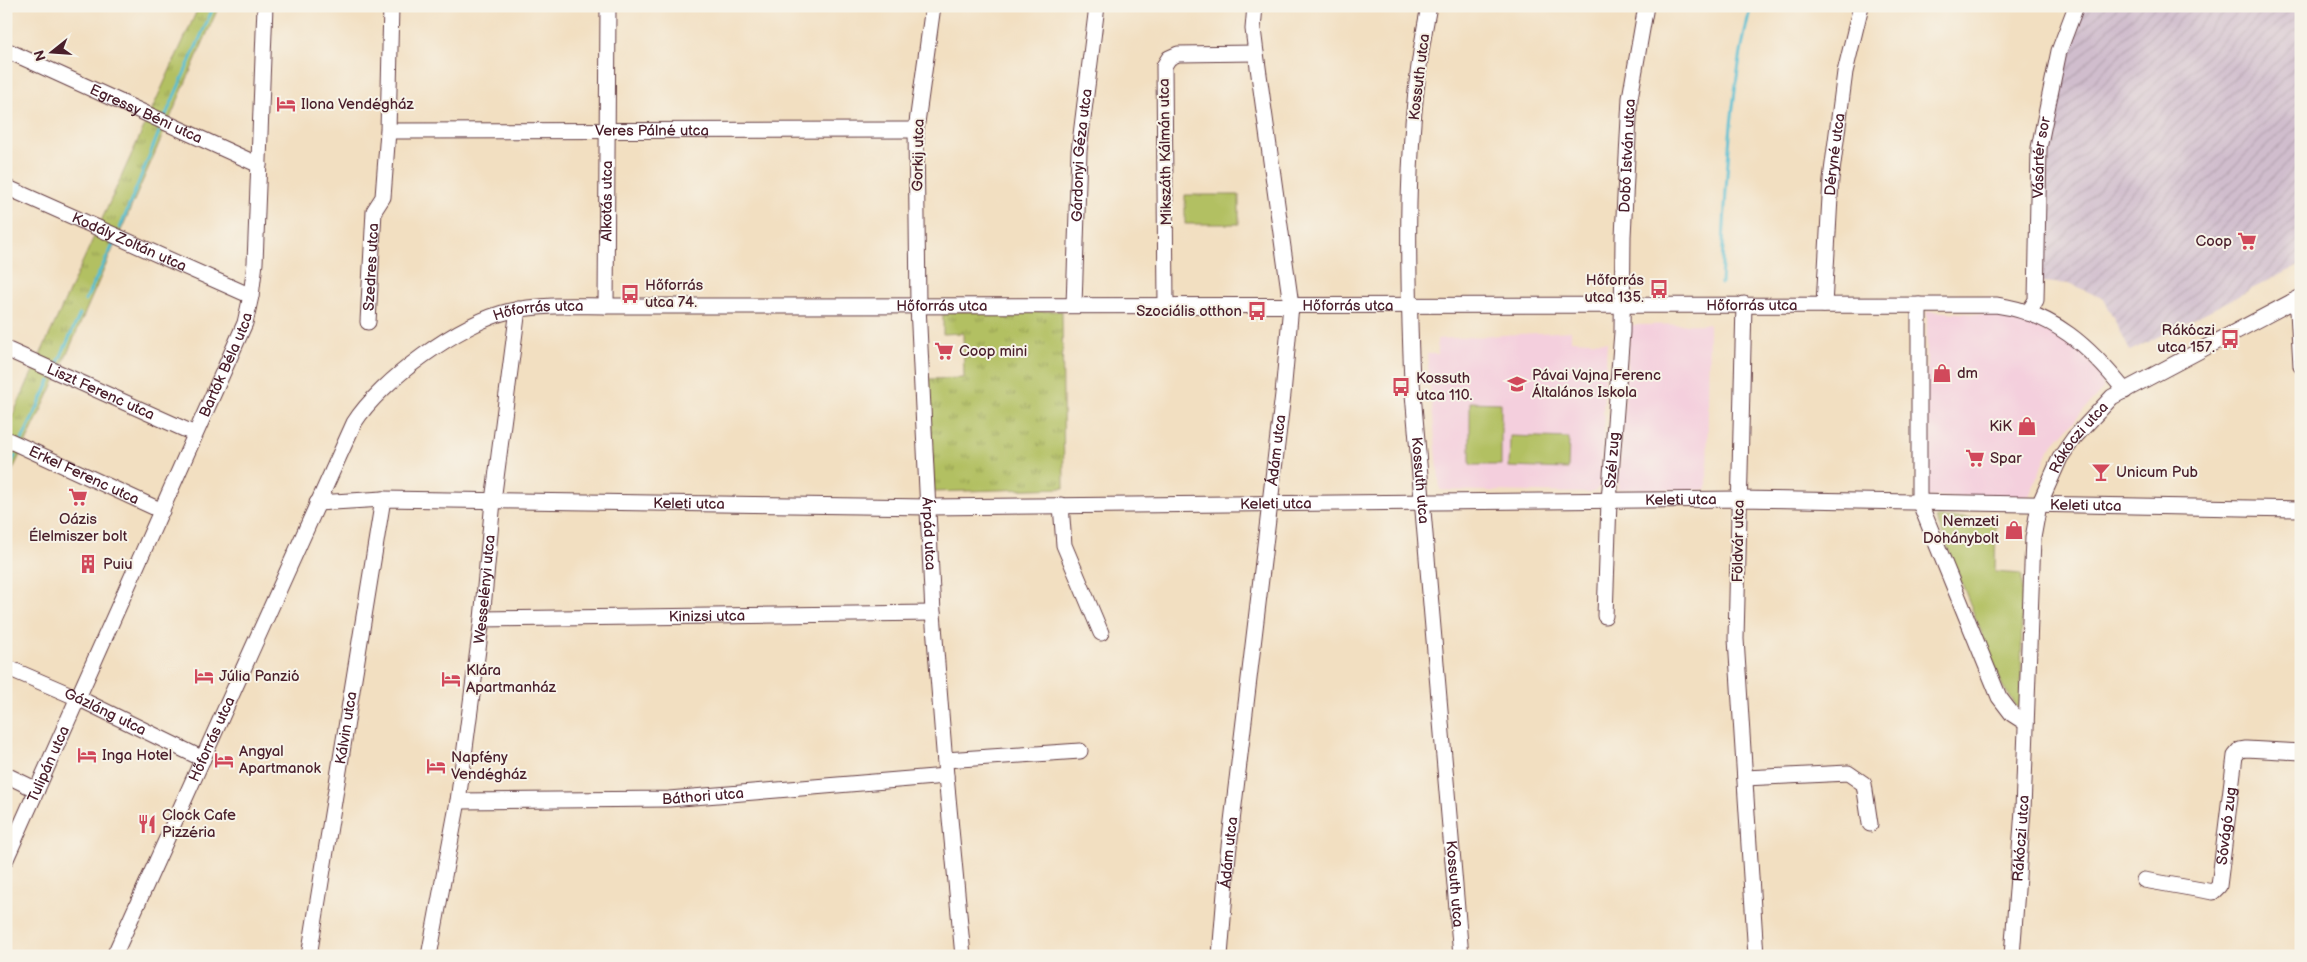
<svg xmlns="http://www.w3.org/2000/svg" width="2307" height="962" font-family="'Balsamiq Sans',sans-serif">
  <style>
    .built { fill: #f4cfdd }
    .industrial { fill: url(#industrial-furrows) }
    .grass { fill: url(#grass-tufts); stroke: #7e7046 }
    .park { fill: #b2c062; stroke: #7e7046 }
    .lines { fill: none; stroke-linecap: round; stroke-linejoin: round }
    .stream { stroke: #55bed2; stroke-width: 3 }
    .minor-casing { stroke: #633c42; stroke-width: 17 }
    .minor { stroke: #fff; stroke-width: 15 }
    .labels { text-anchor: middle; stroke-width: 4; stroke-linejoin: round; paint-order: stroke }
    .street-label { font-size: 15px; fill: #4a1f2b; stroke: #f7f3e8 }
    .poi-label { font-size: 15px; fill: #4a1f2b; stroke: #f7f3e8; text-anchor: start }
  </style>
  <defs>
    <pattern id="industrial-furrows" width="10" height="10" patternUnits="userSpaceOnUse" patternTransform="scale(1.25)"><rect width="10" height="10" fill="#d0bdcd"/><path d="M-1 1l2-2M0 10L10 0M9 11l2-2" fill="none" stroke="#b4a2b0"/></pattern>
    <pattern id="grass-tufts" width="24" height="20" patternUnits="userSpaceOnUse" patternTransform="scale(1.25)"><rect width="24" height="20" fill="#b2c062"/><path d="M3 7l-1-3M5 7V3M7 7l1-3M15 17l-1-3M17 17v-4M19 17l1-3" fill="none" stroke="#939b51"/></pattern>
  </defs>
  <rect width="100%" height="100%" fill="#f7f3e8"/>
  <filter id="ink" filterUnits="userSpaceOnUse"><feTurbulence type="fractalNoise" baseFrequency=".02" numOctaves="2"/><feDisplacementMap in="SourceGraphic" scale="10" xChannelSelector="R" yChannelSelector="G"/><feConvolveMatrix kernelMatrix="1 2 1 2 8 2 1 2 1" color-interpolation-filters="sRGB"/></filter>
  <filter id="wash" filterUnits="userSpaceOnUse"><feTurbulence type="fractalNoise" baseFrequency=".0096" numOctaves="4" result="noise"/><feDisplacementMap in="SourceGraphic" scale="20" xChannelSelector="R" yChannelSelector="G"/><feGaussianBlur stdDeviation="1.12" result="paint"/><feColorMatrix in="noise" values="0 0 0 0 0 0 0 0 0 0 0 0 0 0 0 0 0 1.4 0 .05"/><feComposite in="paint" operator="in"/></filter>
  <g filter="url(#wash)">
    <rect width="100%" height="100%" fill="#f2dfc1"/>
    <path class="built" d="M1927,311l81,5 52,16 22,20 21,26v11l-53,59 -21,48 -103,1z
      M1709,324l-2,166 -89,-1 12,-164z
      M1571,331v9l36,2 -4,72 2,1 -6,72 -4,4 -5,2 -150,-3 -13,-136h11l-1,-15z"/>
    <path class="industrial" d="M2082,6h219v258l-171,87 -26,-52 -33,-15 -31,-2 6,-135 21,-96z"/>
    <path class="grass" d="M199,6h20l-162,371 -51,107v-54z
      M943,311h119l2,177 -130,4 -7,-113 37,-1 -1,-45 -20,1z"/>
    <path class="park" d="M1185,195h54v29h-54z
      M1470,402l31,1v62h-31z
      M1510,436l59,2 -1,31 -59,-2z
      M1936,518h60l-1,54 27,2 -1,138 -18,-25z"/>
    <g class="lines">
      <path class="stream" d="M165,117l49,-111
        M120,228l39,-96
        M1721,284c5,-93 7,-187 30,-278
        M85,301l29,-58
        M56,367l24,-53
        M22,440l28,-59
        M6,474l9,-18"/>
    </g>
  </g>
  <g filter="url(#ink)">
    <g class="lines">
      <g class="minor-casing">
        <g id="minor">
          <path id="s1" d="M933,6l-17,124 2,176 15,307 13,163 17,180"/>
          <path id="s2" d="M1429,6c-25,123 -22,251 -17,376l49,574"/>
          <path id="s3" d="M6,50l253,115"/>
          <path id="s4" d="M388,131l528,-1"/>
          <path id="s5" d="M6,187l245,109"/>
          <path d="M2293,301l5,10 3,55"/>
          <path d="M1744,304l-8,335 20,317"/>
          <path id="s6" d="M1074,305l5,-154 18,-145"/>
          <path d="M1166,305l-2,-239 5,-8 9,-4 78,-1"/>
          <path id="s7" d="M1824,305l7,-126 14,-107 16,-66"/>
          <path d="M1919,305v196l80,196 13,17 14,9"/>
          <path id="s8" d="M606,306l2,-300"/>
          <path id="s9" d="M2028,313l8,-13 3,-152 20,-97 17,-45"/>
          <path id="s10" d="M368,322l6,-111 9,-14 5,-66 3,-125"/>
          <path id="s11" d="M6,349l189,85"/>
          <path id="s12" d="M6,439l156,72"/>
          <path id="s13" d="M317,503l66,-4 546,8 810,-8 562,10"/>
          <path d="M1061,505l3,40 37,88"/>
          <path id="s14" d="M1605,616l4,-115 13,-169 1,-96 7,-138 16,-92"/>
          <path id="s15" d="M482,619l451,-6"/>
          <path id="s16" d="M6,667l72,31 125,61"/>
          <path d="M945,760l135,-9"/>
          <path d="M6,775l31,15"/>
          <path d="M1745,778l103,-5 16,11 6,40"/>
          <path id="s17" d="M458,801l211,-2 277,-23"/>
          <path id="s18" d="M6,859l239,-536 6,-27 4,-33 10,-257"/>
          <path id="s19" d="M2144,880l69,12 6,-6 16,-130 5,-6 6,-1 55,3"/>
          <path id="s20" d="M114,956l240,-533c26,-42 107,-101 156,-112 31,-7 64,-5 96,-5l1390,-1c58,8 94,42 129,86"/>
          <path id="s21" d="M309,956l74,-457"/>
          <path id="s22" d="M429,956l29,-155 24,-182 11,-118 25,-192"/>
          <path id="s23" d="M1220,956l8,-101 55,-461 8,-89 -35,-252 -3,-24 2,-23"/>
          <path id="s24" d="M2012,956l11,-146 10,-272 6,-33 21,-47 14,-20 38,-41 189,-100"/>
        </g>
      </g>
      <use href="#minor" class="minor"/>
    </g>
  </g>
  <defs>
    <g id="hotel-bare" transform="scale(1.5)"><path d="M-6-4.5h1.5V1H6V5H4.5V3h-9V5H-6ZM-4 0a1.8 1.8 0 1 1 3.6 0ZM.5 0V-2.5h3Q6-2.5 6 0Z" fill="#d1495b" stroke="#f7f3e8" stroke-width="2.5" paint-order="stroke"/></g>
    <g id="supermarket-bare" transform="scale(1.5)"><path d="M-6-5.5h2.5l.6 2H6L4.5 2H-2.5L-4.4-4H-6ZM-1.5 3.2a1.3 1.3 0 1 0 .1 0ZM3 3.2a1.3 1.3 0 1 0 .1 0Z" fill="#d1495b" stroke="#f7f3e8" stroke-width="2.5" paint-order="stroke"/></g>
    <g id="bus-bare" transform="scale(1.5)"><path d="M-5-6H5V4H4V6H2V4H-2V6H-4V4H-5ZM-3.5-4V0h7V-4ZM-3.5 1.2v1.5H-2V1.2ZM2 1.2v1.5H3.5V1.2Z" fill="#d1495b" stroke="#f7f3e8" stroke-width="2.5" paint-order="stroke"/></g>
    <g id="shop-bare" transform="scale(1.5)"><path d="M-5-2.5h2.3a2.7 3.5 0 0 1 5.4 0H5L5.5 6h-11ZM-1.5-2.5h3a1.5 2.3 0 0 0-3 0Z" fill="#d1495b" stroke="#f7f3e8" stroke-width="2.5" paint-order="stroke"/></g>
    <g id="school-bare" transform="scale(1.5)"><path d="M0-5L7-2L0 1L-7-2ZM-4 1L0 2.5L4 1V4Q0 6-4 4Z" fill="#d1495b" stroke="#f7f3e8" stroke-width="2.5" paint-order="stroke"/></g>
    <g id="bar-bare" transform="scale(1.5)"><path d="M-6-5H6L.8 .8V4.5H3.5V6h-7V4.5H-.8V.8Z" fill="#d1495b" stroke="#f7f3e8" stroke-width="2.5" paint-order="stroke"/></g>
    <g id="building-bare" transform="scale(1.5)"><path d="M-4-6H4V6H1V3H-1V6H-4ZM-2.5-4.3h1.7v1.8h-1.7ZM.8-4.3h1.7v1.8H.8ZM-2.5-1h1.7V.8h-1.7ZM.8-1h1.7V.8H.8Z" fill="#d1495b" stroke="#f7f3e8" stroke-width="2.5" paint-order="stroke"/></g>
    <g id="restaurant-bare" transform="scale(1.5)"><path d="M-5-6h1v4h1v-4h1v4h1v-4h1v5L-1.5 .5V6h-2V.5L-5-1ZM5-6V6H3V1.5H1.5Q1.5-4 5-6Z" fill="#d1495b" stroke="#f7f3e8" stroke-width="2.5" paint-order="stroke"/></g>
  </defs>
  <g fill-rule="evenodd">
    <use href="#hotel-bare" x="286" y="104"/>
    <use href="#supermarket-bare" x="2247" y="241"/>
    <use href="#bus-bare" x="1659" y="289"/>
    <use href="#bus-bare" x="630" y="294"/>
    <use href="#bus-bare" x="1257" y="311"/>
    <use href="#bus-bare" x="2230" y="339"/>
    <use href="#supermarket-bare" x="944" y="351"/>
    <use href="#shop-bare" x="1942" y="373"/>
    <use href="#school-bare" x="1517" y="384"/>
    <use href="#bus-bare" x="1401" y="387"/>
    <use href="#shop-bare" x="2027" y="426"/>
    <use href="#supermarket-bare" x="1975" y="458"/>
    <use href="#bar-bare" x="2101" y="472"/>
    <use href="#supermarket-bare" x="78" y="497"/>
    <use href="#shop-bare" x="2014" y="530"/>
    <use href="#building-bare" x="88" y="564"/>
    <use href="#hotel-bare" x="204" y="676"/>
    <use href="#hotel-bare" x="451" y="679"/>
    <use href="#hotel-bare" x="87" y="755"/>
    <use href="#hotel-bare" x="224" y="760"/>
    <use href="#hotel-bare" x="436" y="766"/>
    <use href="#restaurant-bare" x="147" y="824"/>
  </g>
  <g class="labels">
    <g class="street-label">
      <text transform="translate(1419 77) rotate(-83)" y="5">Kossuth utca</text>
      <text dy="5" stroke="none"><textPath href="#s3" startOffset="154">Egressy Béni utca</textPath></text>
      <text dy="5" stroke="none"><textPath href="#s4" startOffset="264">Veres Pálné utca</textPath></text>
      <text transform="translate(1165 152) rotate(-91)" y="5">Mikszáth Kálmán utca</text>
      <text dy="5" stroke="none"><textPath href="#s7" startOffset="151">Déryné utca</textPath></text>
      <text transform="translate(918 155) rotate(-89)" y="5">Gorkij utca</text>
      <text dy="5" stroke="none"><textPath href="#s6" startOffset="150">Gárdonyi Géza utca</textPath></text>
      <text dy="5" stroke="none"><textPath href="#s14" startOffset="461">Dobó István utca</textPath></text>
      <text dy="5" stroke="none"><textPath href="#s9" startOffset="158">Vásártér sor</textPath></text>
      <text dy="5" stroke="none"><textPath href="#s8" startOffset="105">Alkotás utca</textPath></text>
      <text dy="5" stroke="none"><textPath href="#s5" startOffset="135">Kodály Zoltán utca</textPath></text>
      <text dy="5" stroke="none"><textPath href="#s10" startOffset="55">Szedres utca</textPath></text>
      <text dy="5" stroke="none"><textPath href="#s20" startOffset="1212">Hőforrás utca</textPath></text>
      <text dy="5" stroke="none"><textPath href="#s20" startOffset="1618">Hőforrás utca</textPath></text>
      <text dy="5" stroke="none"><textPath href="#s20" startOffset="2022">Hőforrás utca</textPath></text>
      <text dy="5" stroke="none"><textPath href="#s20" startOffset="808">Hőforrás utca</textPath></text>
      <text dy="5" stroke="none"><textPath href="#s18" startOffset="541">Bartók Béla utca</textPath></text>
      <text dy="5" stroke="none"><textPath href="#s11" startOffset="104">Liszt Ferenc utca</textPath></text>
      <text dy="5" stroke="none"><textPath href="#s24" startOffset="531">Rákóczi utca</textPath></text>
      <text dy="5" stroke="none"><textPath href="#s23" startOffset="509">Ádám utca</textPath></text>
      <text dy="5" stroke="none"><textPath href="#s14" startOffset="156">Szél zug</textPath></text>
      <text dy="5" stroke="none"><textPath href="#s12" startOffset="86">Erkel Ferenc utca</textPath></text>
      <text dy="5" stroke="none"><textPath href="#s2" startOffset="476">Kossuth utca</textPath></text>
      <text dy="5" stroke="none"><textPath href="#s13" startOffset="1364">Keleti utca</textPath></text>
      <text dy="5" stroke="none"><textPath href="#s13" startOffset="372">Keleti utca</textPath></text>
      <text dy="5" stroke="none"><textPath href="#s13" startOffset="959">Keleti utca</textPath></text>
      <text dy="5" stroke="none"><textPath href="#s13" startOffset="1769">Keleti utca</textPath></text>
      <text dy="5" stroke="none"><textPath href="#s1" startOffset="529">Árpád utca</textPath></text>
      <text transform="translate(1738 541) rotate(-89)" y="5">Földvár utca</text>
      <text dy="5" stroke="none"><textPath href="#s22" startOffset="371">Wesselényi utca</textPath></text>
      <text dy="5" stroke="none"><textPath href="#s15" startOffset="225">Kinizsi utca</textPath></text>
      <text dy="5" stroke="none"><textPath href="#s16" startOffset="109">Gázláng utca</textPath></text>
      <text dy="5" stroke="none"><textPath href="#s21" startOffset="231">Kálvin utca</textPath></text>
      <text dy="5" stroke="none"><textPath href="#s20" startOffset="238">Hőforrás utca</textPath></text>
      <text dy="5" stroke="none"><textPath href="#s18" startOffset="104">Tulipán utca</textPath></text>
      <text dy="5" stroke="none"><textPath href="#s17" startOffset="245">Báthori utca</textPath></text>
      <text dy="5" stroke="none"><textPath href="#s19" startOffset="139">Sóvágó zug</textPath></text>
      <text dy="5" stroke="none"><textPath href="#s24" startOffset="118">Rákóczi utca</textPath></text>
      <text dy="5" stroke="none"><textPath href="#s23" startOffset="104">Ádám utca</textPath></text>
      <text dy="5" stroke="none"><textPath href="#s2" startOffset="881">Kossuth utca</textPath></text>
    </g>
    <g class="poi-label">
      <text x="301" y="109">Ilona Vendégház</text>
      <text x="2232" y="246" text-anchor="end">Coop</text>
      <text x="1644" y="285" text-anchor="end">Hőforrás<tspan x="1644" dy="17">utca 135.</tspan></text>
      <text x="645" y="290">Hőforrás<tspan x="645" dy="17">utca 74.</tspan></text>
      <text x="1242" y="316" text-anchor="end">Szociális otthon</text>
      <text x="2215" y="335" text-anchor="end">Rákóczi<tspan x="2215" dy="17">utca 157.</tspan></text>
      <text x="959" y="356">Coop mini</text>
      <text x="1957" y="378">dm</text>
      <text x="1532" y="380">Pávai Vajna Ferenc<tspan x="1532" dy="17">Általános Iskola</tspan></text>
      <text x="1416" y="383">Kossuth<tspan x="1416" dy="17">utca 110.</tspan></text>
      <text x="2012" y="431" text-anchor="end">KiK</text>
      <text x="1990" y="463">Spar</text>
      <text x="2116" y="477">Unicum Pub</text>
      <text x="78" y="524" text-anchor="middle">Oázis<tspan x="78" dy="17">Élelmiszer bolt</tspan></text>
      <text x="1999" y="526" text-anchor="end">Nemzeti<tspan x="1999" dy="17">Dohánybolt</tspan></text>
      <text x="103" y="569">Puiu</text>
      <text x="466" y="675">Klára<tspan x="466" dy="17">Apartmanház</tspan></text>
      <text x="219" y="681">Júlia Panzió</text>
      <text x="239" y="756">Angyal<tspan x="239" dy="17">Apartmanok</tspan></text>
      <text x="102" y="760">Inga Hotel</text>
      <text x="451" y="762">Napfény<tspan x="451" dy="17">Vendégház</tspan></text>
      <text x="162" y="820">Clock Cafe<tspan x="162" dy="17">Pizzéria</tspan></text>
    </g>
  </g>
  <rect width="2307" height="962" fill="none" stroke="#f7f3e8" stroke-width="25"/>
  <g transform="translate(52 52) rotate(253)" stroke="#f7f3e8" stroke-width="4" paint-order="stroke">
  <path d="M0-4L9 19L0 12L-9 19Z" fill="#4a1f2b"/>
  <text y="-8" font-size="14" font-weight="bold" text-anchor="middle" fill="#4a1f2b">N</text>
  </g>
</svg>
